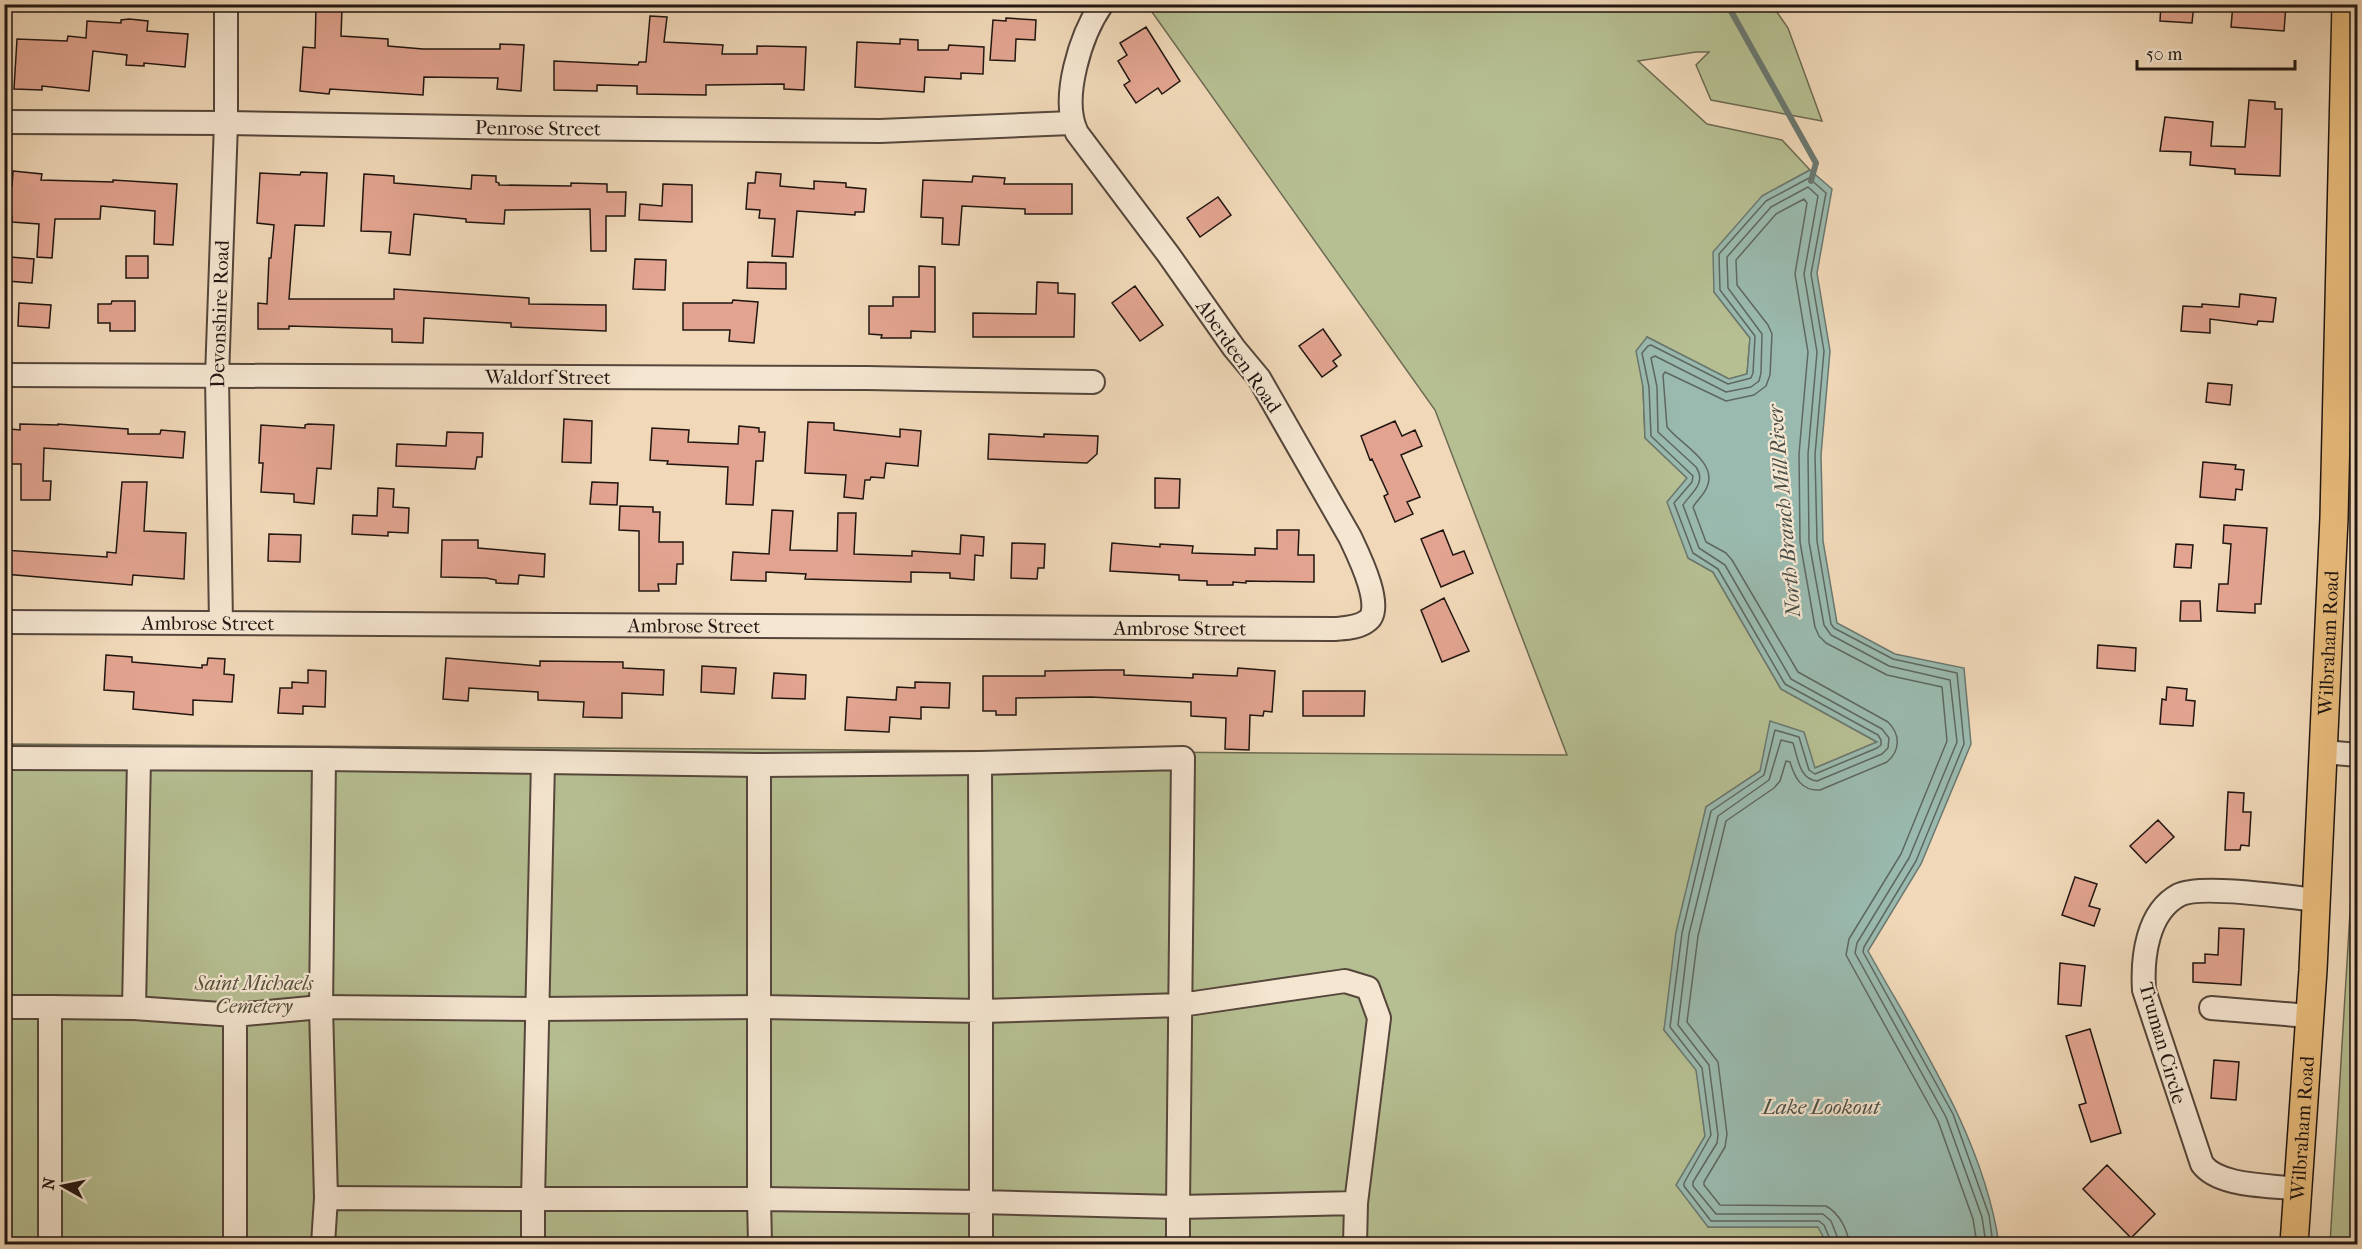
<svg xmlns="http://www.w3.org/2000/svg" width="2362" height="1249" font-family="'IM FELL French Canon',serif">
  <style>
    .green { fill: #b6bf92; stroke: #6c6a52; stroke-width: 1.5 }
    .water { fill: #9abaaf; stroke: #6a7870; stroke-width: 1.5 }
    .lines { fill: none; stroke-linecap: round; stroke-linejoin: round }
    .shore { stroke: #5e6860; stroke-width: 1.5 }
    .stream { stroke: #6a7870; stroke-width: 6 }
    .building { fill: #e2a490; stroke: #211611; stroke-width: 1.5 }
    .minor-casing { stroke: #55463b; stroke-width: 26 }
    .major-casing { stroke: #211611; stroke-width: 30 }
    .minor { stroke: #f5e6d1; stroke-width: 22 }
    .major { stroke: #e8bc7c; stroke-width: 27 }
    .labels { text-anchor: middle; stroke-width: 4.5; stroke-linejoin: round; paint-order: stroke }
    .street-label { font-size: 20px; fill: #211611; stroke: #f5e6d1 }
    .park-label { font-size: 20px; font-style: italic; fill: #55513e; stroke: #f5e6d1 }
    .water-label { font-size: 21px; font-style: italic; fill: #4b4f48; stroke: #f5e6d1 }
  </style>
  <rect width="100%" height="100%" fill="#f0d8b8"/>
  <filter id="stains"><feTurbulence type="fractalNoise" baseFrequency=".00333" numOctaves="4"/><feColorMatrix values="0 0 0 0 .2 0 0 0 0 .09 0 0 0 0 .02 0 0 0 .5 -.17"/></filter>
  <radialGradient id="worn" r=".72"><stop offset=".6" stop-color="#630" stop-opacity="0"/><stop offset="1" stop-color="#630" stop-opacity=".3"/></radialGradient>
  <path class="green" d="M1147,5h625l16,23 34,93 -111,-21 -15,-35 13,-13h-13l-58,9 69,63 75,16 28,30 -48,26 -48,96 36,46 -3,36 -18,5 -82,-42 -4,50 2,51 42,40 1,80 25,14 68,117 96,53 -62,26 -55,3 -54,36 -42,223 33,40 8,66 3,91h111l8,17h-1822v-500l1562,11 -132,-345z
    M2357,828v416h-27l25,-414z"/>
  <path class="water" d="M1810,170l22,19 -15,84 13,78 -9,104 2,86 14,82 58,31 69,14 7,76 -50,120 -53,87c52,93 115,186 131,293h-172l-9,-17h-110l-32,-42 29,-49 -9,-66 -32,-40 12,-98 30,-125 54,-36 10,-50 34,11 11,36 62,-26 -96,-53 -68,-117 -25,-14 -21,-56 20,-24 -42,-40 -2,-51 -7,-36 11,-14 82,42 18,-5 3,-36 -36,-46 -1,-40 49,-56z"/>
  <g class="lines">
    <path class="shore" d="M1832,1244l-8,-19 -5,-4h-108l-27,-35v-3l27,-48 -9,-67 -32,-41 12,-94 29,-122 53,-36 11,-45 24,7 10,33 6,4 62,-26 4,-3v-5l-3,-5 -93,-51 -67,-115 -25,-16 -19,-50 18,-21 1,-6 -42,-40 -2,-49 -7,-34 6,-7 3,-1 77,39 23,-6 2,-5 2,-37 -35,-46 -1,-36 47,-53 43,-23 17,15 -15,81 13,77 -9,104 2,86 14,83 3,4 59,31 64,14 7,71 -48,117 -52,86 -1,5 90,162 36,101 4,29
      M1840,1244l-9,-23 -8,-7h-107l-23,-28v-4l24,-39 1,-8 -9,-70 -31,-40 11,-91 29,-118 51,-36 12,-40 12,3c5,15 6,36 24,38l65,-27 6,-6 1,-10 -7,-9 -91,-50 -66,-114 -26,-17 -16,-43c8,-12 24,-22 13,-38l-38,-35 -1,-45 -6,-29 4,-2 71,36 25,-5 8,-6 2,-8 1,-39 -34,-46 -1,-31 44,-50 37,-20 10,9 -14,78 13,78 -9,102 1,88 15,83 7,10 58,31 61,14 7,62 -48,116 -52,85 -2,10 91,164 36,100 4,27
      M1849,1244c-1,-14 -10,-31 -23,-38l-106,-1 -16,-20v-3l21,-35 2,-13 -9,-72 -31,-40 11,-86 28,-115 48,-33 6,-7 6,-20 4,1c5,16 11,29 30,28l67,-28c13,-11 14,-27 1,-40l-90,-50 -66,-112 -6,-7 -20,-11 -13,-35c4,-7 11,-12 14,-20 11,-25 -27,-43 -40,-60l-4,-52 2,-3 61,29 28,-6 12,-9 4,-11 2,-41 -4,-9 -31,-40 -1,-25 40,-46 28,-15 3,4 -12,71 13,78 -9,102 1,88 15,85 4,9 7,7 61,32 55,12 5,54 -46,113 -52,85 -3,16 92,166 35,98 4,25"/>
    <path class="stream" d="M1727,4l89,159 -5,18"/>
  </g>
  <path class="building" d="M2161,4h33l-2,19 -32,-2z
    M2233,4l53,1 -2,26 -53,-4z
    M316,7l26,1 -1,28 47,3v7l35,3h77v-5l24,1 -3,46 -24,-2 1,-11 -74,-1 -1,18 -93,-6 -1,5 -29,-3 3,-44 12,1z
    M650,16l17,1 -3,25 59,3 -1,9h35v-8l49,1 -2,43 -20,-1v-5l-78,1v10l-69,-1v-8l-40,-1v6l-43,-1v-29l84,4 1,-3h7z
    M1006,18l30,2 -1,20 -19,-1 -1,22 -25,-1 3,-40 13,1z
    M129,19l19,2 -1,10 41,3 -3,33 -41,-4v3l-18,-1 1,-10 -34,-4 -4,40 -47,-5v4l-28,-1 3,-50 50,2 1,-5 18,2 1,-17 34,2v-3z
    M1146,27l34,54 -18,13 -4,-6 -22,15 -12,-18 6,-4 -12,-20 9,-6 -7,-12z
    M900,39l18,1v10h30l1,-5 35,2 -1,27 -22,-1v6l-36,-2 -1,15 -69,-5 2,-45 43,2z
    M2249,100l26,2v7h7l-2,67 -45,-2v-5l-45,-4 1,-13 -31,-1 5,-34 48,5 -2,24 34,1z
    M13,171l29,3 -1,6 72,2v-2l64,4 -4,61 -19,-1 1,-33 -54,-5 -1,13h-45l-3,39 -15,-1 2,-33 -27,-2v-6h-8v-30h8z
    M301,172l26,1 -3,53 -29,-1 -6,74h105v-10l135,9v6l77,1v26l-95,-4v-4l-87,-5 -1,25 -31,-1v-13l-103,-3v3h-31v-26l9,1 2,-46h2l3,-33 -17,-2 3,-50 40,2z
    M756,172l25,2 -1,12 34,3v-8l32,2v4l20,2 -2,23h-9v3l-58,-4 -4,46 -21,-1 3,-37 -16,-1 1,-8 -14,-1 2,-26h7z
    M364,174l30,2v7l77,6 1,-14 24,1v6l3,1v2l72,1v-3l36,1v8h19l-1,24h-19v35h-15l-1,-42 -85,1 -1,14 -38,-2v-3l-52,-5 -4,41 -21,-2 2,-21 -30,-1z
    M973,176l32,2 -1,6h68v30h-47v-5l-63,-3 -3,39 -17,-1 1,-26 -22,-1 2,-37 49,2z
    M663,184l29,1v37l-53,-2 1,-16 22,2z
    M1218,197l13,18 -31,22 -13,-19z
    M126,256h22v22h-22z
    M10,257l24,2 -2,24 -25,-2z
    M635,259l31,1 -1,30 -32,-1z
    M748,262l38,1v26l-39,-1z
    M919,266l16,1v65l-24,-1v7h-30l1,-3 -13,-1v-28h24v-9h26z
    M1037,282l21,1v10l17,1 -1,43h-101v-24l63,1z
    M1135,286l28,39 -23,16 -28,-38z
    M2240,294l36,4 -3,24 -15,-1 -1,4 -47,-6v14l-29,-2 2,-25 19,1v-3l37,3z
    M733,300l25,2 -4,41 -25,-2 1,-11h-47v-27h49z
    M112,301h23v30h-25v-8h-12v-19h13z
    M19,303l32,2 -2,23 -31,-2z
    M1323,329l18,26 -8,6 4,5 -15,11 -23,-31z
    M2208,383l24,2 -2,20 -24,-3z
    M564,419l28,2 -1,42 -29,-1z
    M1395,421l7,15 13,-6 7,16 -21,9 19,42 -13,5 6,12 -18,8 -11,-26 4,-2 -16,-35 -2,1 -9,-24z
    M808,422l26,1v7l66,7v-8l21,2 -3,35 -32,-3 -2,15 -13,-1 -1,3h-5l-2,19 -19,-2 2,-22 -41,-2z
    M20,424l38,1v-1l70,5v5h32l1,-4 24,2 -2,26 -139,-10 -1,33h8l-1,19h-29v-36h-12l1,-35 10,1z
    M308,424l26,1 -3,44 -14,-1 -3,36 -20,-2v-8l-33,-2 2,-29h-4l2,-38 44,3v-3z
    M739,426l20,2v4h6l-2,29h-7l-3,44 -27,-1 2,-37 -61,-3 1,-3 -18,-1 2,-32 37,2 -1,12 50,2z
    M447,432l36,1 -1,24h-5l-2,12 -79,-3 1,-22 49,2z
    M989,434l55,3v-3l54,2 -1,18 -10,9 -99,-4z
    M2203,462l33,3 -1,4 9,1 -2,20 -6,-1 -1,11 -35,-3z
    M1155,478l25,1 -1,29h-24z
    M122,482h25l-3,49 42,2 -2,46 -51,-4 -1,10 -128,-11v-24l103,7v-5l9,1z
    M592,482l26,1 -1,22 -27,-1z
    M378,488l16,1 -1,18 16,1 -1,25 -20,-1v4l-36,-2 1,-19 24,1z
    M620,506l33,1v5h7l-1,30h24v22h-6l-1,20h-18l1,7h-20v-60l-20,-1z
    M772,510l21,1 -3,39 47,1 1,-38h18l-2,41 58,2v-5l48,3 1,-19 23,2 -1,19 -8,-1 -1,25 -24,-2v-5l-39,-1v10l-106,-3 1,-5 -40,-2v9l-35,-1 2,-28 36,2z
    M2224,525l43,3 -6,76h-6v9l-38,-2 2,-27h9l3,-40 -8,-1z
    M1277,530h22l-1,25h16v27l-68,-1v2l-13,-1v3h-26v-4l-28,-1v-5l-69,-4 2,-28 48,4v-3l33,2 -1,7 63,2v-7l22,1z
    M1443,530l10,25 11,-4 9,22 -32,14 -20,-48z
    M269,534l32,1 -1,27 -32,-1z
    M442,540h36v8l67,6 -1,23 -25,-2 -1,9 -22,-1v-3l-10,-2 -45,-1z
    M1012,543l33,1 -1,24h-6l-1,11 -26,-1z
    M2176,544l17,1 -2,23 -17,-1z
    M1444,598l25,53 -27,11 -21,-52z
    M2181,601h19l1,20h-21z
    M2098,645l38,3 -1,23 -38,-3z
    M106,655l26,2v5l70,6v-3h5l1,-7 17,1 -1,15 10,1 -2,27 -39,-2v15l-60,-6 1,-17 -30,-2z
    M446,658l94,8v-5l83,1v6l41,2 -1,25 -41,-2v25l-39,-1 1,-15 -46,-2v-8l-69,-4 -1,13 -25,-2z
    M702,666l34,2 -2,26 -33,-2z
    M1238,668l37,3 -3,41 -8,-1 -1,5 -13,-1 -1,35 -24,-1 1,-31 -35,-2v-14l-100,-5 -75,1v17h-20v-4h-13v-35h62v-5l62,-1h17v5l69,3v-4l44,2z
    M308,670l18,1 -1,36 -22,-1v8l-25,-1 2,-25h12v-6l16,1z
    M774,673l32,2 -1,24 -33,-1z
    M915,682l35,1 -1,25 -28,-1v12l-31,-2 -1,15 -44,-2 2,-33 49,3 1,-13 18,1z
    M2167,687l20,2 -1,11 9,1 -2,25 -33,-2 2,-25 4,1z
    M1303,691h62l-1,25h-61z
    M2228,792l16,1 -1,19h8l-2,34 -8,-1 -1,5h-15z
    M2158,820l16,17 -28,26 -16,-17z
    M2075,877l22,7 -8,22 11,3 -6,17 -32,-11z
    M2219,928l25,1 -3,56 -48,-3v-19h12v-9l13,1z
    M2060,963l25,3 -4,40 -23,-2z
    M2090,1029l31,104 -30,9 -12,-37 7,-2 -20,-67z
    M2214,1060l25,2 -3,38 -25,-2z
    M2107,1165l48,49 -24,24 -48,-49z"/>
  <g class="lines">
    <g class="minor-casing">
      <g id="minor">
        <path id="s1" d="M4,122l222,1 303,5 351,3 192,-8"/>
        <path id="s2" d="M4,375l863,3 226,4"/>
        <path id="s3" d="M4,622l1331,7c10,-1 23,-1 32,-8 19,-12 -10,-69 -17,-84l-91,-159 -25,-30 -66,-94 -91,-121c-17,-34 4,-99 25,-129"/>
        <path id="s4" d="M221,623l-4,-246 9,-254v-119"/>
        <path d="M2324,752l34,3"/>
        <path d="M4,758l320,1 435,6 221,-2"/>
        <path d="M324,759l-3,248 5,191"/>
        <path d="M543,762l-10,437h226v-434"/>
        <path d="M4,1007h46v237"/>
        <path d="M50,1007l84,1 101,7"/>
        <path d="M134,1008l5,-249"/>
        <path d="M2211,1008l98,8"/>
        <path d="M2297,1189c-27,-4 -78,-2 -95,-25l-58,-174c-2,-32 3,-78 35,-95 21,-11 110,2 137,5"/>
        <path d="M235,1244v-229l86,-8 217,2 222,-2 221,4v191l197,5v37"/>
        <path d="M323,1244l3,-46 207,1v45"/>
        <path d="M760,1244l-1,-45 222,3v42"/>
        <path d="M1355,1244l1,-41 -178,4 5,-449 -203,5 1,248 200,-6 164,-24 23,7 11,30 -23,185"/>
      </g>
    </g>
    <g class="major-casing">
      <g id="major">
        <path id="s5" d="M2294,1244l19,-274 21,-452 12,-514"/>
      </g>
    </g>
    <use href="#minor" class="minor"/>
    <use href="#major" class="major"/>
  </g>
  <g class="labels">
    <g class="street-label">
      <text dy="7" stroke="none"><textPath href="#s1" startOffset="534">Penrose Street</textPath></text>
      <text dy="7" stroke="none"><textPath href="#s4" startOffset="309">Devonshire Road</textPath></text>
      <text transform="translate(1239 356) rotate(55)" y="7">Aberdeen Road</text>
      <text dy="7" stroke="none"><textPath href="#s2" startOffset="544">Waldorf Street</textPath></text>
      <text dy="7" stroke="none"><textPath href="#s3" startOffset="204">Ambrose Street</textPath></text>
      <text dy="7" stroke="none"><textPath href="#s3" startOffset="690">Ambrose Street</textPath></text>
      <text dy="7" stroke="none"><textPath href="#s3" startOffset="1176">Ambrose Street</textPath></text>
      <text dy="7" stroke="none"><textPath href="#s5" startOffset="602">Wilbraham Road</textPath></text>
      <text transform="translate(2163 1043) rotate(74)" y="7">Truman Circle</text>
      <text dy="7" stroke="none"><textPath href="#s5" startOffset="116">Wilbraham Road</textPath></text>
    </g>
    <g class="park-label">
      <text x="254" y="990">Saint Michaels<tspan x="254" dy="23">Cemetery</tspan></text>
    </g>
    <g class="water-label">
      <text transform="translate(1784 511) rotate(-95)" y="7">North Branch Mill River</text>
      <text x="1821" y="1114">Lake Lookout</text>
    </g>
  </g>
  <rect width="2362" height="1249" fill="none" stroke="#f0d8b8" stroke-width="24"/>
  <rect x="6" y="6" width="2350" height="1237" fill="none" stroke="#211611" stroke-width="3"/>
  <rect x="12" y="12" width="2338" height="1225" fill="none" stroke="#211611" stroke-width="1.5"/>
  <g transform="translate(63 1186) rotate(279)" stroke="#f5e6d1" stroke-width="4.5" paint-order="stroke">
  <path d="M0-4.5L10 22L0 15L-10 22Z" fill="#211611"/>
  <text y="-9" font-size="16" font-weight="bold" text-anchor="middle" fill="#211611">N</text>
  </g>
  <path d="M2137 60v9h158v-9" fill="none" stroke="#211611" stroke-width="3"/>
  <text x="2146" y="60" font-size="18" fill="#211611" stroke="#f5e6d1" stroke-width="4.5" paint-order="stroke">50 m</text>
  <rect width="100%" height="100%" filter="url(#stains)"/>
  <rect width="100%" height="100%" fill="url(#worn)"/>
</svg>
